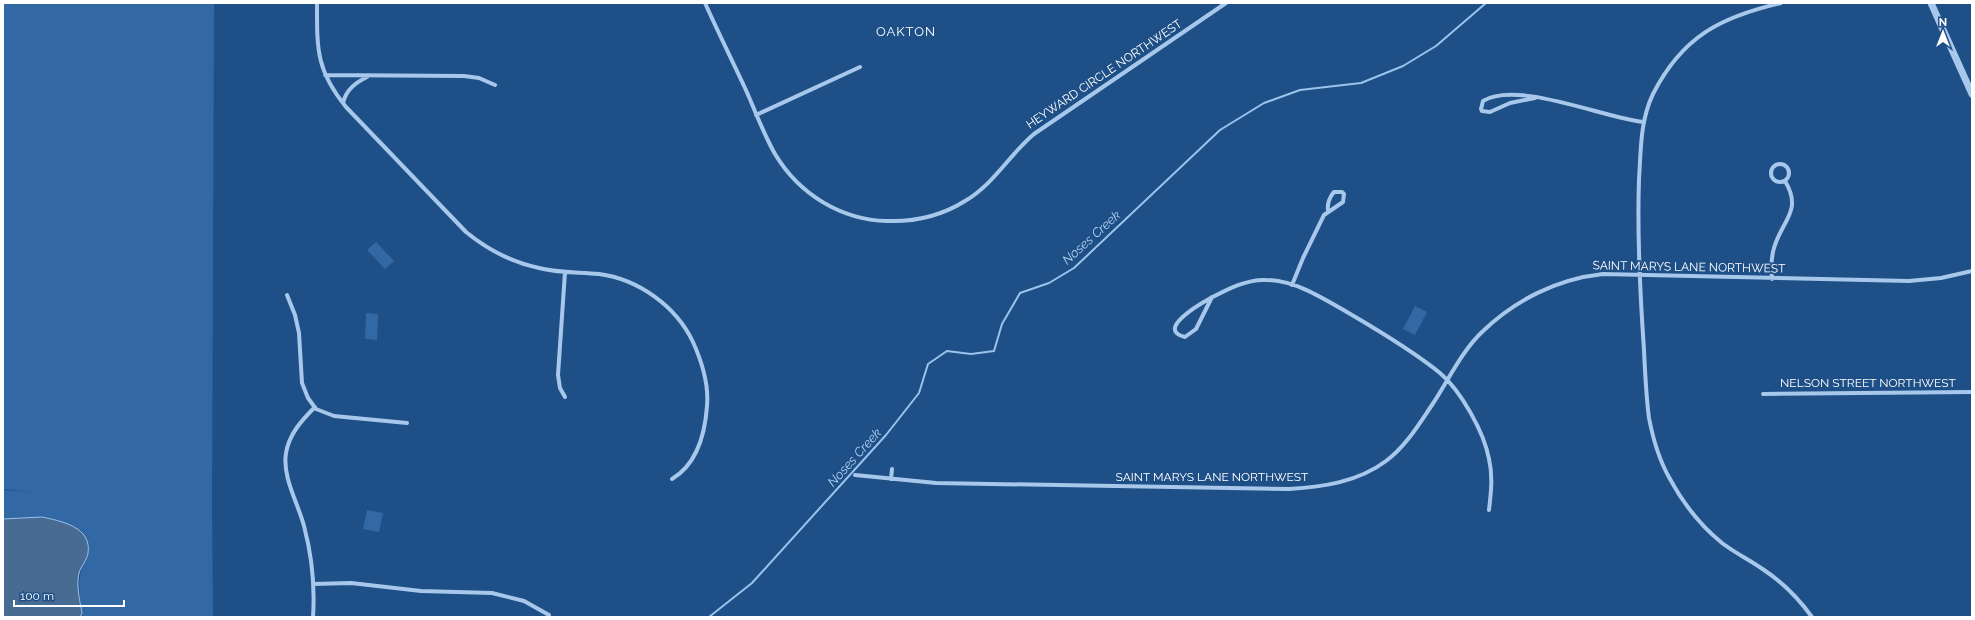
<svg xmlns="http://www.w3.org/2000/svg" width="1975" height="620" font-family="Raleway,sans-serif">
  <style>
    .green { fill: #3269a4 }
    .water { fill: #486b94; stroke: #9bc3ec }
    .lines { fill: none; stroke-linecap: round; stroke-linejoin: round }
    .stream { stroke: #9bc3ec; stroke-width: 2 }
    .minor { stroke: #a8c8eb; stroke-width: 4 }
    .tertiary { stroke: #a8c8eb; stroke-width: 7 }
    .labels { text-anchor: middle; stroke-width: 3.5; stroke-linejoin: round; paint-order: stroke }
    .street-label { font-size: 12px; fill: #fff; stroke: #1e4f87 }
    .neighbourhood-label { font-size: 13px; letter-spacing: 1px; fill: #fff; stroke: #1e4f87 }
    .water-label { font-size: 13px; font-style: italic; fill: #b3d2f2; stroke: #1e4f87 }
  </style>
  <rect width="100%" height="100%" fill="#1e4f87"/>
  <path class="green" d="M3,3h211l-2,503 1,111h-133l2,-4c-3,-23 -6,-37 6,-59l-28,-33 -18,-4 -39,2v-29l30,2 -30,-3z
    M376,242l18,19 -9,8 -18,-19z
    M1415,306l12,6 -12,23 -12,-6z
    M366,313l12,1 -1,26 -12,-1z
    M367,510l16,3 -4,19 -16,-3z"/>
  <path class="water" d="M42,517c19,4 50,10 46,36 -1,7 -7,13 -9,20 -3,13 1,28 3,40l-2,4h-77v-98z"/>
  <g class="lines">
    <path class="stream" d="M709,617l43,-34 134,-148 33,-42 9,-29 19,-13 24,3 23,-3 8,-27 18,-31 29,-10 25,-15 146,-138 44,-27 36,-13 61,-7 42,-17 33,-20 50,-43"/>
    <path class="minor" d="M317,3c0,46 -1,67 29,104l120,125c22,18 45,30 73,36 19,5 40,4 60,6 39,5 77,32 94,68 9,20 16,42 14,64 -2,29 -10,58 -35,73
      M705,3c13,29 27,57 40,85 10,22 18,45 30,66 24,40 66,66 112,67 28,1 54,-5 78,-20 29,-17 44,-46 69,-67l192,-131
      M1781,3c-61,14 -99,34 -128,91 -13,27 -12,56 -14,85 -2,57 1,114 5,171 1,22 2,45 5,68 4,21 10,42 21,61 13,24 31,47 52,64 13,10 28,17 42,27 18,12 35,29 48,47
      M325,75l139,1 15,2 16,7
      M1535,98l-25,5 -20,9 -8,-1 -1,-2 2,-8c34,-21 121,17 160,21
      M343,103c3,-13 12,-20 24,-26
      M756,115l104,-48
      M1771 173a9 9 0 1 1 18 0a9 9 0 1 1-18 0Z
      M1772,279c-1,-11 -1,-21 2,-31 8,-28 29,-37 11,-67
      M1292,285l11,-27 21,-43 19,-13 1,-8 -2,-2h-8c-4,4 -7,12 -6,18
      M287,295l8,20 4,18 3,50 6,15 8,11 18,7 73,7
      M1212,297l-16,32 -11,8c-30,-7 15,-33 24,-38 17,-9 37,-20 57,-19 30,0 60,20 86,35 29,17 61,36 88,58 21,18 44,59 49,86 4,17 2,34 0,51
      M1763,394l209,-2
      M565,397l-5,-9 -2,-13 7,-103
      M855,475l81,8 353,6c34,-2 69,-7 97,-28 20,-15 33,-37 46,-56 16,-24 29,-53 50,-73 33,-32 75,-53 121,-58l306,7 32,-3 31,-7
      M891,479l1,-10
      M313,584l38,-1 70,8 71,2 32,8 25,14
      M313,617c2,-30 -1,-61 -9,-91 -6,-23 -22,-49 -18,-73 3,-19 16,-33 29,-46"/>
    <path class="tertiary" d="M1931,3l41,91"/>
  </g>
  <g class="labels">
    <g class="street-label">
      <text transform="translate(1104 74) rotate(-34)" y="4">HEYWARD CIRCLE NORTHWEST</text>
      <text transform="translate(1689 267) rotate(1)" y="4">SAINT MARYS LANE NORTHWEST</text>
      <text x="1868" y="387">NELSON STREET NORTHWEST</text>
      <text x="1212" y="481">SAINT MARYS LANE NORTHWEST</text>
    </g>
    <g class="neighbourhood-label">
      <text x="906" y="36">OAKTON</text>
    </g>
    <g class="water-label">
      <text transform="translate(1091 237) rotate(-42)" y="5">Noses Creek</text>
      <text transform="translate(854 457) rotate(-48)" y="5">Noses Creek</text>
    </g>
  </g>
  <rect width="1975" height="620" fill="none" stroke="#ffffff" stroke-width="8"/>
  <g transform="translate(1943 32)" stroke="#1e4f87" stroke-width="3" paint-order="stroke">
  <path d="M0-3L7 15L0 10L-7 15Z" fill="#ffffff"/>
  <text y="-6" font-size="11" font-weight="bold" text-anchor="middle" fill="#ffffff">N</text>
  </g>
  <path d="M14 600v6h110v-6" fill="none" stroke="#ffffff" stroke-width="2"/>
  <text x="20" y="600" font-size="12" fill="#ffffff" stroke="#1e4f87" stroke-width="3" paint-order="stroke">100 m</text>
</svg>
